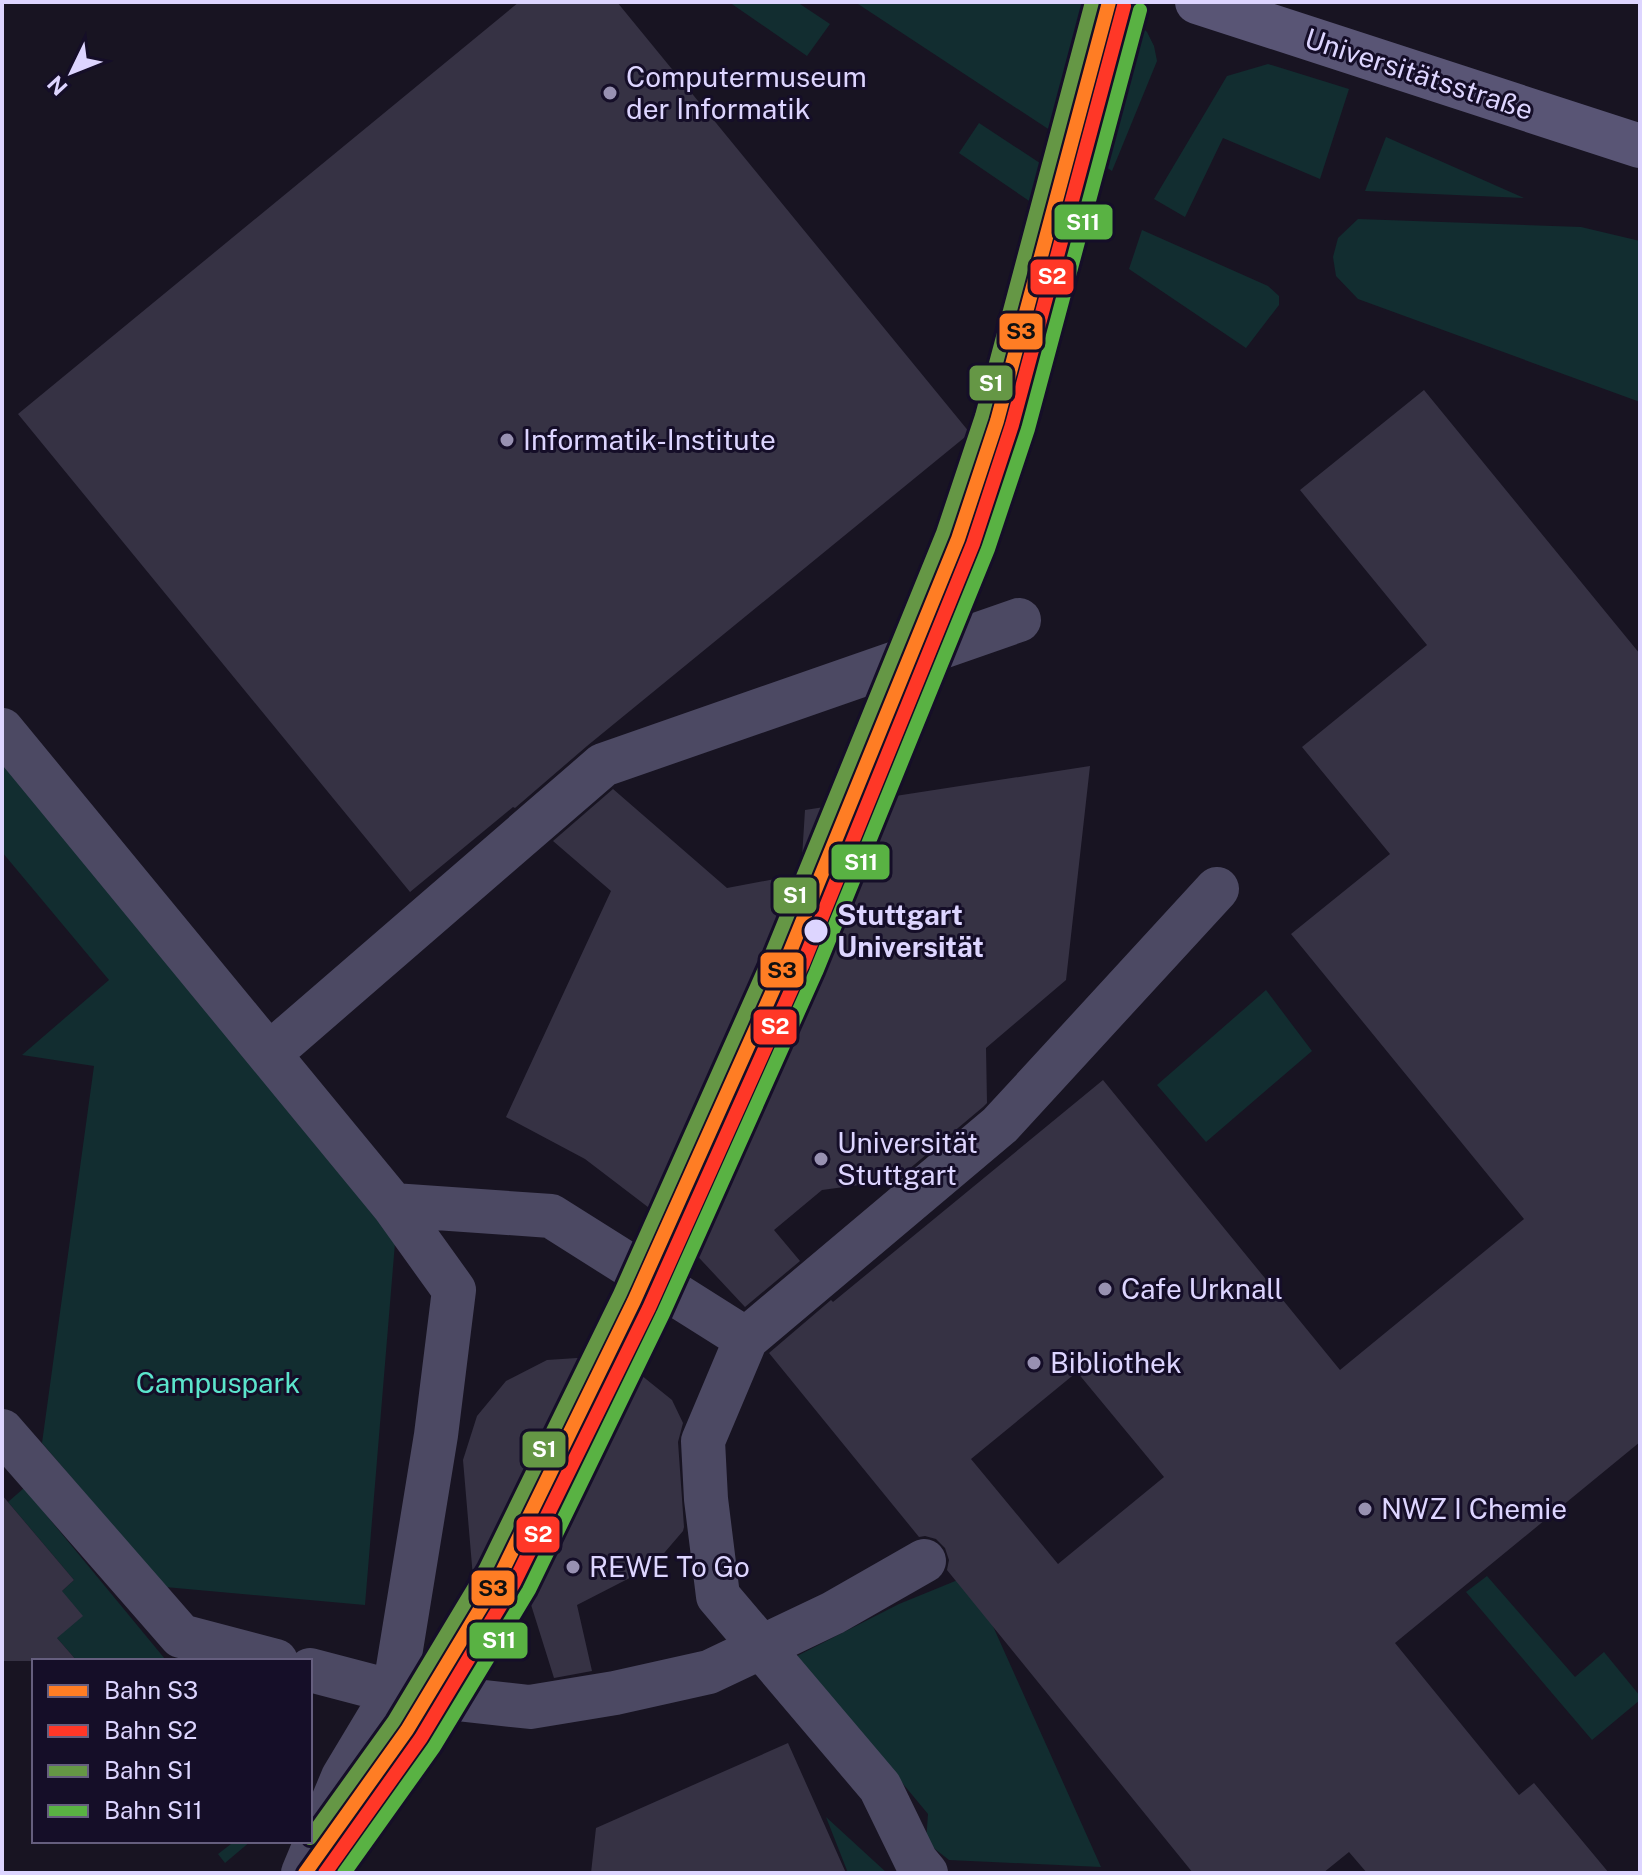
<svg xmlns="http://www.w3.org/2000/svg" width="1642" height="1875" font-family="'Public Sans',sans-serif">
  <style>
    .green { fill: #122d30 }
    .building { fill: #363244; fill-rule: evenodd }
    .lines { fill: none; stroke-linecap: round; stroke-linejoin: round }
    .street { stroke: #4c4963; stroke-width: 44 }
    .secondary { stroke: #595575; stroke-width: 44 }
    .rail-1-casing { stroke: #150e28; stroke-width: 20 }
    .rail-2-casing { stroke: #150e28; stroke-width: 20 }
    .rail-3-casing { stroke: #150e28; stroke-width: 20 }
    .rail-4-casing { stroke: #150e28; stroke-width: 20 }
    .rail-1 { stroke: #ff7d24; stroke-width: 14 }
    .rail-2 { stroke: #ff3727; stroke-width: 14 }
    .rail-3 { stroke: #659745; stroke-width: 14 }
    .rail-4 { stroke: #59b243; stroke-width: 14 }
    .poi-dot { fill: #9891b2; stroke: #150e28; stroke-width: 3 }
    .stop-dot { fill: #ddd5ff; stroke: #150e28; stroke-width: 3 }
    .labels { text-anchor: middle; stroke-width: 6; stroke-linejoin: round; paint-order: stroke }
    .street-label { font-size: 28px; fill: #ddd5ff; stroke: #150e28 }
    .poi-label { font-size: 28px; fill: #ddd5ff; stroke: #150e28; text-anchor: start }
    .stop-label { font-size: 28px; font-weight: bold; fill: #ddd5ff; stroke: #150e28; text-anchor: start }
    .park-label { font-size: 28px; fill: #5be5cc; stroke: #150e28 }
    .line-badge { stroke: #150e28; stroke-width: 3 }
    .badge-label { font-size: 22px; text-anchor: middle; font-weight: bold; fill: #fff }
    .pale-badge-label { font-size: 22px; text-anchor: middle; font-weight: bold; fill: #111 }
  </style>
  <rect width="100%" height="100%" fill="#181422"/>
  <path class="green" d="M729,2h68l33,22 -23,32z
    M855,2h233l40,13 19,17 7,14 3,15 -45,110z
    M1268,64l81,25 -29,90 -97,-41 -38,79 -31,-18 73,-123z
    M979,123l123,81 -20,33 -123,-84z
    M1386,137l138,61 -159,-7z
    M1358,219l223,8 59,14v161l-282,-103 -22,-23 -3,-19 5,-19z
    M1142,230l126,56 11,10v9l-33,43 -117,-79z
    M2,749l394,482 -31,374 -200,-18 -123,-144 52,-377 -72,-11 87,-75 -107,-128z
    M1266,990l46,61 -106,91 -49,-57z
    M24,1488l141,171v2h-88l-20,-23 5,-47 12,-11 -66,-78z
    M970,1575l131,292 -152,-7 -23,-18 2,-28 -131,-158 102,-52z
    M1487,1576l88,101 29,-25 36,44v4l-48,40 -126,-148z
    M826,1817l61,56h-39z
    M229,1841h22l-26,22 -7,-9 13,-10z"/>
  <path class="building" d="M519,2h98l353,431 -383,313 -72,62 -2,-1 -103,85 -392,-478z
    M1424,390l216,264v788l-245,201 124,152 15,-12 75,90h-242l-18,-21 -26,21h-130l-246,-303 2,-10 -4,-12 -9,-9 -11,-3 -6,1 -150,-184 62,-53 2,2 270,-222 237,290 184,-151 -233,-285 99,-80 -88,-107 125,-102 -127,-155zM1077,1372l87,105 -106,87 -87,-105z
    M1090,766l-24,214 -80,68 1,55 -4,4 -87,73 -74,10 -48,40 26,31 -55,46 -84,-90 -76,-58 -79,-42 105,-226 -58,-50 60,-52 114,99 74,-14 4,-64z
    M592,1357l44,14 36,29 11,23 -5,19 6,85 -1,4 -30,35 -76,39 15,66 -38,7 -37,-118 -43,29 -11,-129 14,-44 29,-35 41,-21z
    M2,1495l72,85 -12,11 21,25 -26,22 20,23h-75z
    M788,1743l58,130h-255l5,-45z"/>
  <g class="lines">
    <path class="street" d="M2,730l391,475 61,85 -18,145 -42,257 -51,85 -40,96
      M269,1054l334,-289 416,-145
      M393,1205l158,11 195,123
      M2,1431l179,205 95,25
      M310,1670l84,22 136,15 85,-14 94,-21 124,-59 91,-52
      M926,1873l-10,-12 -36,-74 -162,-191 -12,-97 -3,-58 43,-102 254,-214 217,-236"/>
    <path class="secondary" d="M1197,2l443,144"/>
    <g class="rail-1-casing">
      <path id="rail-1" d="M305,1873l102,-143 93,-154 134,-275 153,-342 171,-420 39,-118 112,-419"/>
    </g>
    <g class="rail-2-casing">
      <path id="rail-2" d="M325,1873l96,-135 93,-155 135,-275 153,-342 171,-422 39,-119 112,-419"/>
    </g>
    <g class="rail-3-casing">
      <path id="rail-3" d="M310,1838l84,-117 92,-153 134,-274 152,-341 171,-420 39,-117 110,-414"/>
    </g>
    <g class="rail-4-casing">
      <path id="rail-4" d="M344,1873l90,-126 95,-157 134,-276 153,-342 172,-423 40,-120 112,-419"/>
    </g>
    <use href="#rail-1" class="rail-1"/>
    <use href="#rail-2" class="rail-2"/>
    <use href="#rail-3" class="rail-3"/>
    <use href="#rail-4" class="rail-4"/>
  </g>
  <g class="poi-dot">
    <circle cx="610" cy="93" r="8"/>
    <circle cx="507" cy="440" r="8"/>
    <circle cx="821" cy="1159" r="8"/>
    <circle cx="1105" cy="1289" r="8"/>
    <circle cx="1034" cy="1363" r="8"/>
    <circle cx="1365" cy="1509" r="8"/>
    <circle cx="573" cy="1567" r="8"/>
  </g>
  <circle class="stop-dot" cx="816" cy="931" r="13"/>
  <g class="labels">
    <g class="street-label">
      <text transform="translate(1419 74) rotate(18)" y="10">Universitätsstraße</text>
    </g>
    <g class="poi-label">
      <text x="626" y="87">Computermuseum<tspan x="626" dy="32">der Informatik</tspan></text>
      <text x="523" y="450">Informatik-Institute</text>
      <text x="837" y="1153">Universität<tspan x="837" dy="32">Stuttgart</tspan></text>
      <text x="1121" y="1299">Cafe Urknall</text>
      <text x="1050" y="1373">Bibliothek</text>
      <text x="1381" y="1519">NWZ I Chemie</text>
      <text x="589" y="1577">REWE To Go</text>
    </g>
    <g class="stop-label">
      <text x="837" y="925">Stuttgart<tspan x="837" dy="32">Universität</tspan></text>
    </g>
    <g class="park-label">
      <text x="218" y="1393">Campuspark</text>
    </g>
  </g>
  <g class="line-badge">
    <rect x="1053" y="203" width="61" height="38" rx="8" fill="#59b243"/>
    <rect x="1029" y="258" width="46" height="38" rx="8" fill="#ff3727"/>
    <rect x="998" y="312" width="46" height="39" rx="8" fill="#ff7d24"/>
    <rect x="968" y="364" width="46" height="38" rx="8" fill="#659745"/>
    <rect x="830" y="843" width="61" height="38" rx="8" fill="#59b243"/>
    <rect x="772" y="876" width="46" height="39" rx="8" fill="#659745"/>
    <rect x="759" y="951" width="46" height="38" rx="8" fill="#ff7d24"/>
    <rect x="752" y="1008" width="46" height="38" rx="8" fill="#ff3727"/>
    <rect x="521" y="1430" width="46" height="39" rx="8" fill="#659745"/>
    <rect x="515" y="1515" width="46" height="39" rx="8" fill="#ff3727"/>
    <rect x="470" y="1569" width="46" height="38" rx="8" fill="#ff7d24"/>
    <rect x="468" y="1621" width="61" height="39" rx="8" fill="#59b243"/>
  </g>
  <g class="badge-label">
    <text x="1083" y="230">S11</text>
    <text x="1052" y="284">S2</text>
    <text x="991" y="391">S1</text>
    <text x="861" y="870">S11</text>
    <text x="795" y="903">S1</text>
    <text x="775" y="1034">S2</text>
    <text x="544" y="1457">S1</text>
    <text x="538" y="1542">S2</text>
    <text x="499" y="1648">S11</text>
  </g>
  <g class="pale-badge-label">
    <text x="1021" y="339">S3</text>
    <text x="782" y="978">S3</text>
    <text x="493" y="1596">S3</text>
  </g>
  <rect width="1642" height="1875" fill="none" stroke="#ddd5ff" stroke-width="8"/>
  <rect x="32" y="1659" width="280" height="184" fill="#150e28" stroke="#655e7e" stroke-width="2"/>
  <rect x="48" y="1685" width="40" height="12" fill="#ff7d24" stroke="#655e7e" stroke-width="2"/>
  <text x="104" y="1699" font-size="24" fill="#ddd5ff">Bahn S3</text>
  <rect x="48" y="1725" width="40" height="12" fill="#ff3727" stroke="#655e7e" stroke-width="2"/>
  <text x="104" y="1739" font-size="24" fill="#ddd5ff">Bahn S2</text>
  <rect x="48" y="1765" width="40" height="12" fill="#659745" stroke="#655e7e" stroke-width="2"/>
  <text x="104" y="1779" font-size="24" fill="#ddd5ff">Bahn S1</text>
  <rect x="48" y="1805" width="40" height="12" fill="#59b243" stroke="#655e7e" stroke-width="2"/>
  <text x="104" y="1819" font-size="24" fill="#ddd5ff">Bahn S11</text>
  <g transform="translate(72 72) rotate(227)" stroke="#150e28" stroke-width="6" paint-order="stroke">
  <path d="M0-6L14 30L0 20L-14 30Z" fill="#ddd5ff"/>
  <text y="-12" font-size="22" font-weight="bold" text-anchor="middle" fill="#ddd5ff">N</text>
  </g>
</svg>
